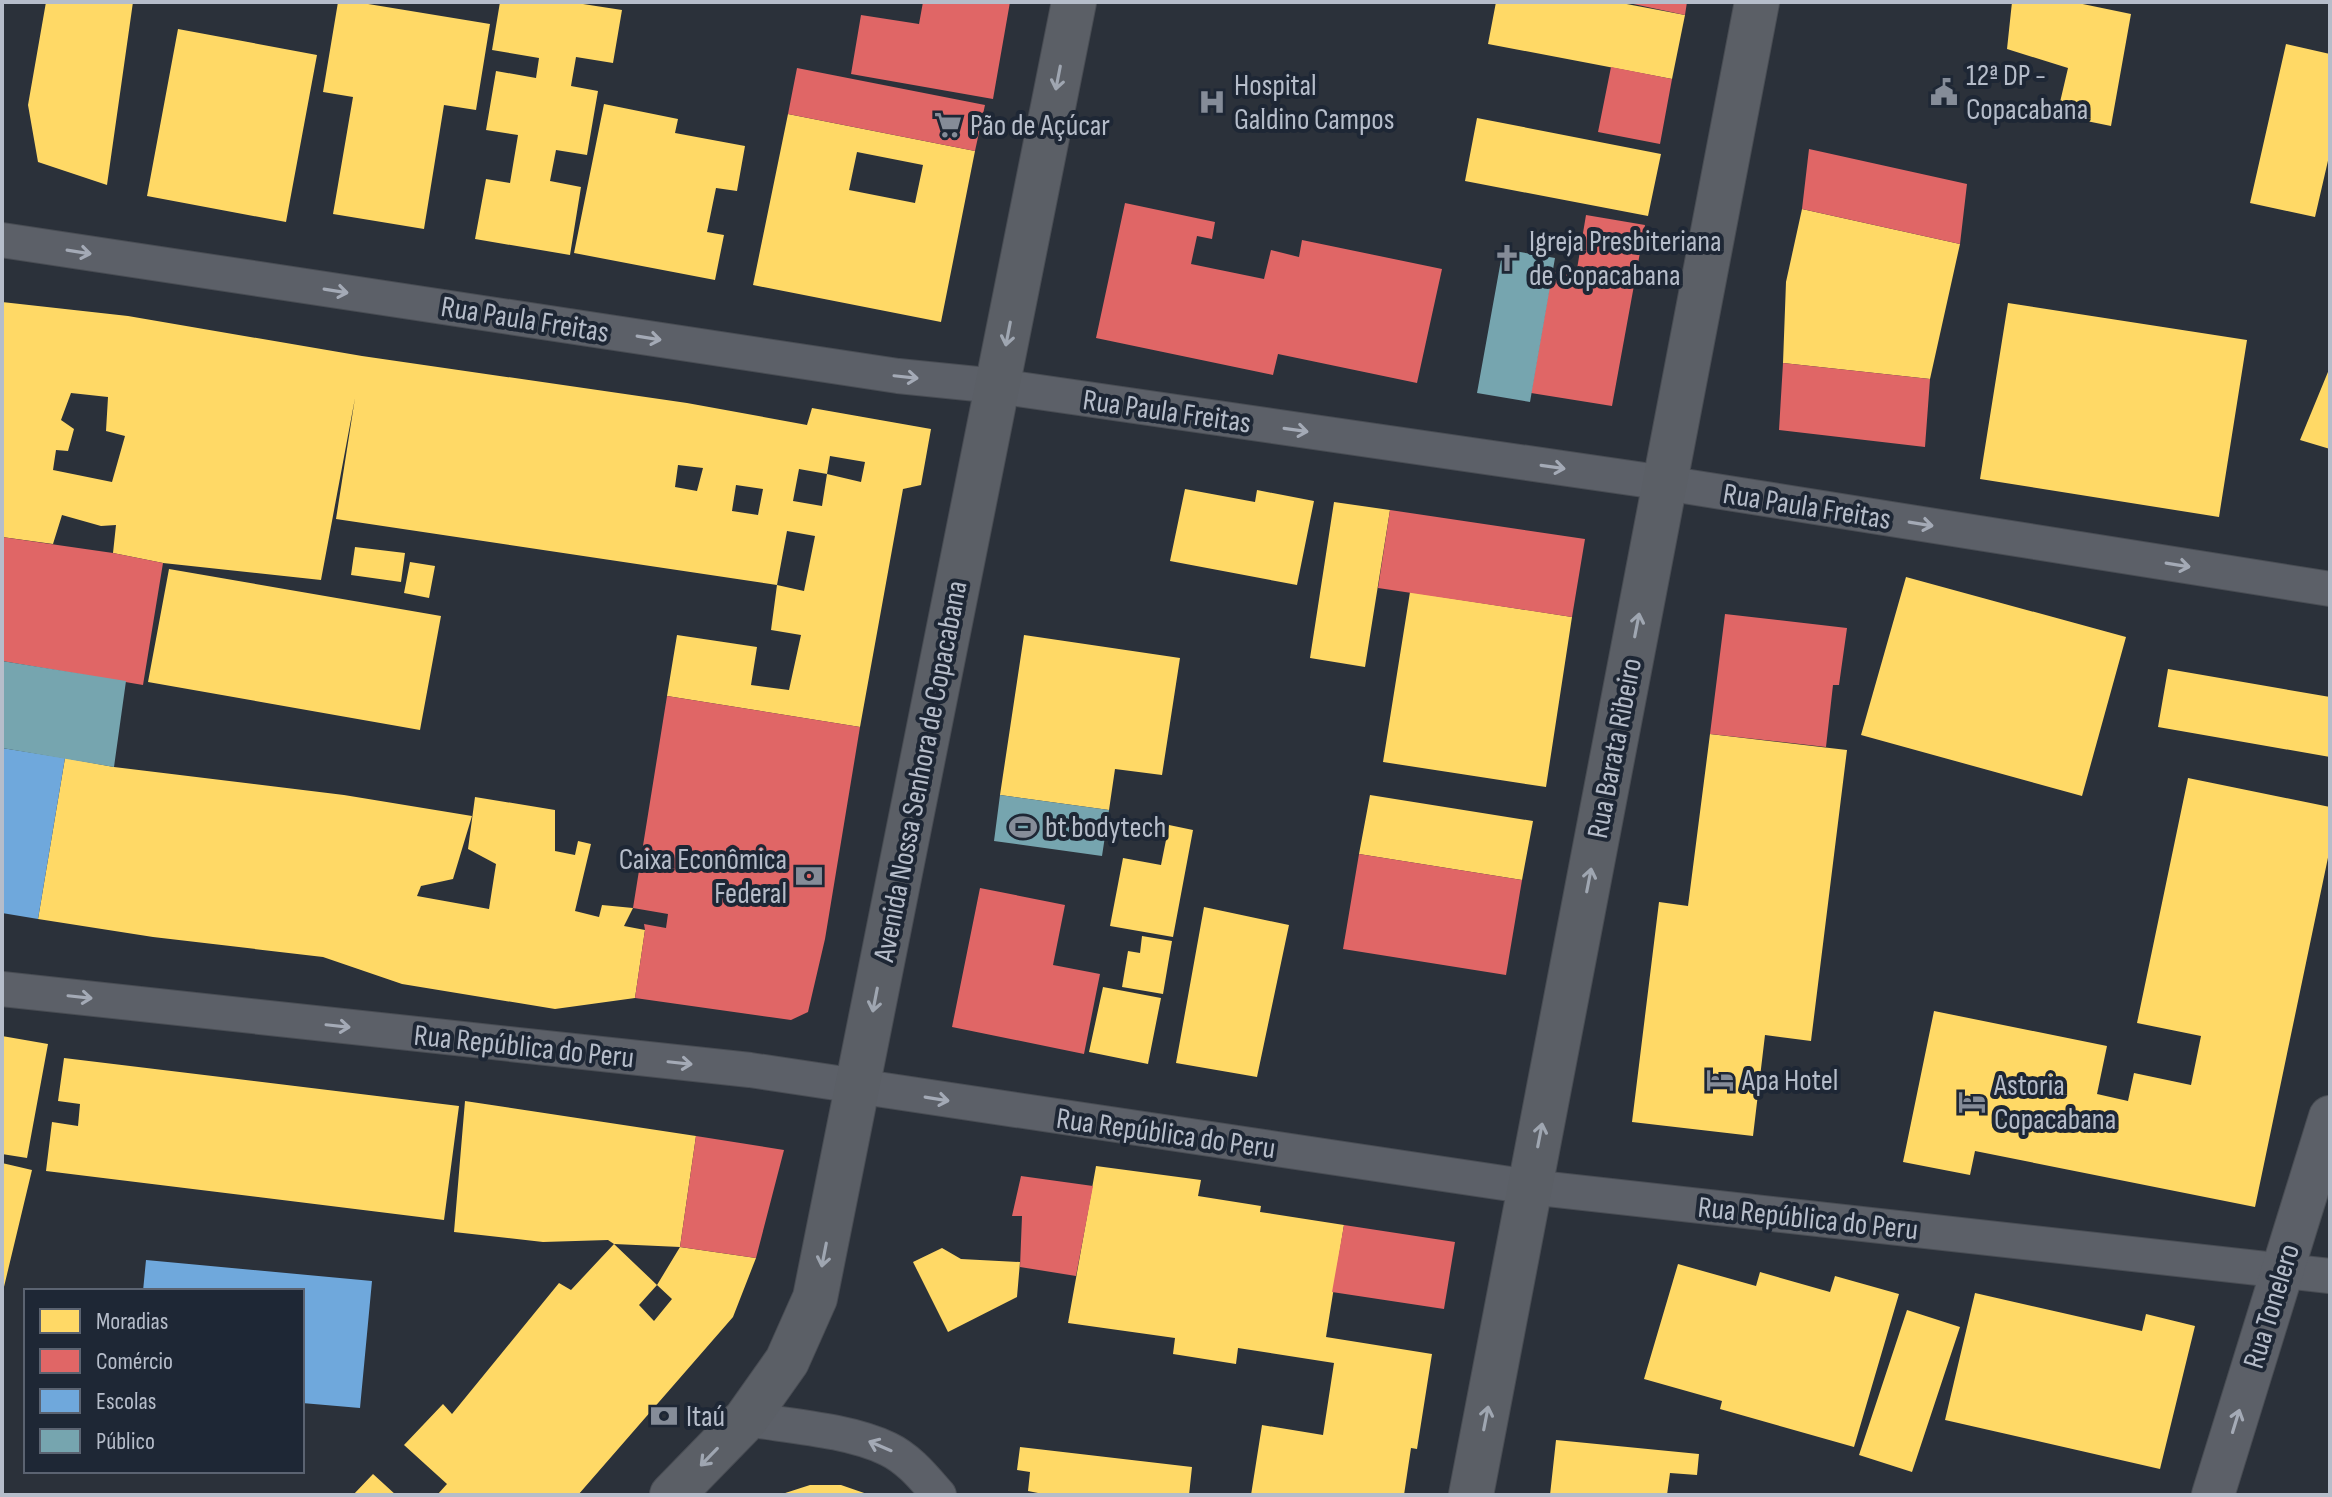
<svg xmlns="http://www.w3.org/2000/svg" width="2332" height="1497" font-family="'Sofia Sans Condensed',sans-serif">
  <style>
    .homes { fill: #ffd966; fill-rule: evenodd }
    .shops { fill: #e06666 }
    .schools { fill: #6fa8dc }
    .public { fill: #76a5af }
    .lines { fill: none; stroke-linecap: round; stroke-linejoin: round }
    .minor-casing { stroke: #494d54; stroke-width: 36 }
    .tertiary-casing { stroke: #494d54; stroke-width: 44 }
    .secondary-casing { stroke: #494d54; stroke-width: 46 }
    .minor { stroke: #5c6068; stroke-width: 34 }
    .tertiary { stroke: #5c6068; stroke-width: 42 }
    .secondary { stroke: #5b5f66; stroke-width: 44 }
    .oneway { stroke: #9fa6b1 }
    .oneway2 { stroke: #a4aab6 }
    .labels { text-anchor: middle; stroke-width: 8; stroke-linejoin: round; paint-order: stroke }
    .poi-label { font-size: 30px; fill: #b6bdca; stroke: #1e2735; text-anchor: start }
    .street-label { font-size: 30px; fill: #b6bdca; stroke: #1e2735 }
  </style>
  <rect width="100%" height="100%" fill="#2b313a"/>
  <path class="homes" d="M46,2h87l-26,183 -69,-23 -10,-57z
    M338,2h18l134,22 -14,86 -32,-5 -20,124 -91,-15 20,-117 -30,-5z
    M500,2h70l52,8 -9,53 -37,-6 -5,29 27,5 -11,64 -31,-5 -6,31 31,6 -11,68 -95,-16 11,-60 24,4 8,-48 -32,-5 10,-59 40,7 3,-20 -47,-8z
    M1496,2h120l69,13 -13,64 -184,-35z
    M2012,2h61l58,12 -20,112 -54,-11 11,-47 -61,-19z
    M178,29l139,26 -31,167 -139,-26z
    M2286,44l44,10v98l-15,65 -65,-14z
    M604,104l74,15 -3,14 70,13 -8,45 -21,-3 -9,44 17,3 -9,45 -141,-27z
    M788,114l187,37 -34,171 -188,-37zM857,152l66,13 -8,38 -66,-13z
    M1477,118l184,36 -13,62 -183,-35z
    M1802,209l158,35 -30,135 -147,-16 3,-81z
    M2,302l126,14 234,40 325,47 120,22 5,-17 119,21 -10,56 -18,4 -43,238 -193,-31 10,-61 80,12 -6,38 38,5 12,-55 -30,-5 6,-45 27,6 11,-55 -28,-5 -10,54 -441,-66 19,-121 -34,182 -158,-17 -50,-10 3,-28 -15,1 -39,-11 -9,29 -51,-7zM71,393l37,4 -2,34 19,5 -13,46 -59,-12 3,-20 12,1 6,-22 -13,-9zM830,456l35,6 -4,20 -34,-8 -5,32 -29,-5 6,-32 28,5zM678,465l25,3 -6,23 -22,-4zM736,485l27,4 -5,26 -26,-4z
    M2008,303l239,37 -28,177 -239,-38z
    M2330,367v82l-30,-9z
    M1185,489l70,13 2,-12 57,11 -17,84 -127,-24z
    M1334,502l56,8 -25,157 -55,-9z
    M355,547l50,6 -4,29 -50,-7z
    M410,562l25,4 -6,32 -25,-5z
    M169,569l272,47 -21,114 -272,-48z
    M1906,577l220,60 -44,159 -221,-61z
    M1410,592l162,25 -26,170 -163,-25z
    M1024,635l156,23 -18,117 -47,-6 -6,41 -109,-15z
    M2168,669l162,28v60l-172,-30z
    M1710,734l137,16 -36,291 -46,-6 -12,101 -121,-14 27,-220 29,4z
    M65,758l49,9 230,28 128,21 -19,63 -32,7 -4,10 72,13 7,-45 -28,-15 7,-52 80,13v41l20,4 3,-14 13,3 -16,67 24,6 3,-12 31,3 -9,18 21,4 -10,68 -80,11 -153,-25 -79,-27 -170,-20 -115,-18z
    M2188,778l142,29v41l-75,359 -280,-56 -5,24 -67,-13 31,-151 173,35 -10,48 31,7 6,-28 57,12 10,-49 -64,-13z
    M1370,795l163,26 -11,59 -163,-26z
    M1169,825l24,5 -20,107 -63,-11 13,-68 38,7z
    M1204,907l85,18 -32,152 -81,-14z
    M1142,936l30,5 -9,53 -41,-7 6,-36 12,2z
    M1103,987l58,11 -13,66 -59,-12z
    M2,1036l46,8 -21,114 -25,-4z
    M64,1058l395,48 -15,114 -398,-49 6,-49 26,4 2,-22 -22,-3z
    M465,1101l231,35 -16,111 76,11 -23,59 -155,178h-141l10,-11 -43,-39 39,-41 9,10 107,-131 12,7 43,-46 43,41 -18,20 15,16 18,-22 -15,-14 23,-38 -66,-3 -6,-4 -65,2 -89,-10z
    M2,1163l30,7 -29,121h-1z
    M1096,1166l105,14 -3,16 63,10 -1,6 84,13 -18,112 106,17 -15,95 -6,-1 -7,47h-153l11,-70 61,10 11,-72 -96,-15 -2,16 -63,-10 2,-16 -107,-15z
    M942,1248l19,11 59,3 -3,35 -69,35 -35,-70z
    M1678,1264l78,22 4,-14 70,20 5,-16 64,18 -45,153 -134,-38 2,-8 -78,-22z
    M1975,1293l167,38 4,-17 49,12 -35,143 -215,-49z
    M1907,1310l53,17 -48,145 -53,-17z
    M1556,1440l143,14 -2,21 -27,-2 -3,22h-117z
    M1020,1447l172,20 -3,28h-141l-20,-4 2,-19 -13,-2z
    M373,1474l23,21h-43z
    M810,1485h31l29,10h-91z"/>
  <path class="shops" d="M923,2h87l-17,97 -142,-25 10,-59 58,9z
    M1624,2h63l-2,13z
    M1611,67l61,12 -12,65 -62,-12z
    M797,68l188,37 -10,46 -187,-37z
    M1809,149l158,35 -7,60 -158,-35z
    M1125,203l90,19 -3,17 -15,-3 -6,28 73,15 7,-29 28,7 3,-17 140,29 -25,114 -139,-29 -5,21 -177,-37z
    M1586,215l59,10 -33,181 -81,-13 21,-121 24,3z
    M1783,363l147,16 -5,68 -146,-17z
    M1390,510l195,29 -13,78 -194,-29z
    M2,537l111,16 50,10 -20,122 -141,-24z
    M1725,614l122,14 -8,57h-6l-7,62 -116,-13z
    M667,696l193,31 -35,212 -17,73 -17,8 -156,-22 10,-68 -1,-6 22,4 2,-14 -35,-6z
    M1359,854l163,26 -16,95 -163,-26z
    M980,888l85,17 -12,60 47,9 -16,80 -132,-27z
    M696,1136l88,14 -28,108 -76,-11z
    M1021,1176l72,10 -17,90 -56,-9 2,-51h-10z
    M1344,1225l111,17 -11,67 -112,-17z"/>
  <path class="schools" d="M2,748l63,10 -27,161 -36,-6z
    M146,1260l226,21 -12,127 -58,-5v-112h-159z"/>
  <path class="public" d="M1503,249l52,9 -25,144 -53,-9z
    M2,661l124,20 -12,86 -112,-19z
    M1000,795l109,15 -7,46 -108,-15z"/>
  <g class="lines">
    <g class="minor-casing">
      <path id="minor" d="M2,240l896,136 99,10 668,97 665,106
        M2,989l748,81 780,117 800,89
        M746,1419c43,7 103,11 142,30 21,10 36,29 51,46"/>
    </g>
    <g class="tertiary-casing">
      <path id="tertiary" d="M2213,1495l117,-378"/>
    </g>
    <g class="secondary-casing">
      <path id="secondary" d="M672,1495l74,-76 41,-58 28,-63 259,-1296
        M1471,1495l286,-1493"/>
    </g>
    <use href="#minor" class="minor"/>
    <use href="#tertiary" class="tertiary"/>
    <use href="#secondary" class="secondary"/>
  </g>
  <defs><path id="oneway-shaft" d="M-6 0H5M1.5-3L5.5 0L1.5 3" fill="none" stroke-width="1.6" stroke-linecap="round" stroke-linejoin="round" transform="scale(2)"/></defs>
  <g class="oneway">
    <use href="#oneway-shaft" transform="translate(1058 78) rotate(101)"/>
    <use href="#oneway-shaft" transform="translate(1008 334) rotate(101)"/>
    <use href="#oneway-shaft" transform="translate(1637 625) rotate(-79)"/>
    <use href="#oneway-shaft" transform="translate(1589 880) rotate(-79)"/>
    <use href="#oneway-shaft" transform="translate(875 1000) rotate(101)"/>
    <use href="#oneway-shaft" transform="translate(1540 1135) rotate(-79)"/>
    <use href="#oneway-shaft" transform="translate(824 1255) rotate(101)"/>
    <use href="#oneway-shaft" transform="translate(1486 1418) rotate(-79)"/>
    <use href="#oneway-shaft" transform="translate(709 1457) rotate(134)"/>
  </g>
  <g class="oneway2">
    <use href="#oneway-shaft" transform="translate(79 252) rotate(9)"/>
    <use href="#oneway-shaft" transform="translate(336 291) rotate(9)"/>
    <use href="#oneway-shaft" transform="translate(649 338) rotate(9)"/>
    <use href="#oneway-shaft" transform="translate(906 377) rotate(6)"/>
    <use href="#oneway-shaft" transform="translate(1296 430) rotate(8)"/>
    <use href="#oneway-shaft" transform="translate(1553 467) rotate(8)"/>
    <use href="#oneway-shaft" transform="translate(1921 524) rotate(9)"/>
    <use href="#oneway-shaft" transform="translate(2178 565) rotate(9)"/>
    <use href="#oneway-shaft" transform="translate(80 997) rotate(6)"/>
    <use href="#oneway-shaft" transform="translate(338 1026) rotate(6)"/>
    <use href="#oneway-shaft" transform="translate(680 1063) rotate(6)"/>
    <use href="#oneway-shaft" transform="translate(937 1099) rotate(9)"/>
    <use href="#oneway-shaft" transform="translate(2236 1421) rotate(-73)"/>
    <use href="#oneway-shaft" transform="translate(880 1446) rotate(-157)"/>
  </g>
  <defs>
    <g id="civic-bare" transform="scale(2.16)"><path d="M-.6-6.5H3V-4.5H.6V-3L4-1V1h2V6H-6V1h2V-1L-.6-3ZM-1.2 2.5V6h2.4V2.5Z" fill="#858c98" stroke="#1e2735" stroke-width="2.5" paint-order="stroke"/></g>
    <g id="hospital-bare" transform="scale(2.16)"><path d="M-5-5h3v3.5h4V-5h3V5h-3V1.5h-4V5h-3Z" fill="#858c98" stroke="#1e2735" stroke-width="2.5" paint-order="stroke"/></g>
    <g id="supermarket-bare" transform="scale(2.16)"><path d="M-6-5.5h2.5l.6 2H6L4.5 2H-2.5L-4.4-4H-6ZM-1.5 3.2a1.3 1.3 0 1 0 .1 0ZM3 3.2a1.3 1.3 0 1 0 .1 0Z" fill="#858c98" stroke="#1e2735" stroke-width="2.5" paint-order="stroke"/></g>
    <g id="church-bare" transform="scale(2.16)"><path d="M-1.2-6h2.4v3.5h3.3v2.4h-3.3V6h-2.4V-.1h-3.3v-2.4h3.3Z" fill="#858c98" stroke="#1e2735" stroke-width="2.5" paint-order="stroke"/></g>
    <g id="stadium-bare" transform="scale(2.16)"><path d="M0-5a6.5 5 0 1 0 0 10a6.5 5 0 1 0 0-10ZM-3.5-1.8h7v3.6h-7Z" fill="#858c98" stroke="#1e2735" stroke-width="2.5" paint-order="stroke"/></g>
    <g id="bank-bare" transform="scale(2.16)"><path d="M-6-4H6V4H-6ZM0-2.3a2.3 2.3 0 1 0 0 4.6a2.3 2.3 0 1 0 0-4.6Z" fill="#858c98" stroke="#1e2735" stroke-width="2.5" paint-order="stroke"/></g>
    <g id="hotel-bare" transform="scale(2.16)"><path d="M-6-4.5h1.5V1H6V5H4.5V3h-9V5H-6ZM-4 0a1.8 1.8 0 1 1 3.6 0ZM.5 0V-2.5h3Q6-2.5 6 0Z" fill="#858c98" stroke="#1e2735" stroke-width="2.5" paint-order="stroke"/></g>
  </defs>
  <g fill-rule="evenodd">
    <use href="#civic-bare" x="1944" y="92"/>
    <use href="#hospital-bare" x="1212" y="102"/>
    <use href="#supermarket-bare" x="948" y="125"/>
    <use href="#church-bare" x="1507" y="258"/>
    <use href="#stadium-bare" x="1023" y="827"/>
    <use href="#bank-bare" x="809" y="876"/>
    <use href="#hotel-bare" x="1720" y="1080"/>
    <use href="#hotel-bare" x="1972" y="1102"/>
    <use href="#bank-bare" x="664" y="1416"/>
  </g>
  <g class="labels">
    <g class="poi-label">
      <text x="1966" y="85">12ª DP -<tspan x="1966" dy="34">Copacabana</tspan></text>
      <text x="1234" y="95">Hospital<tspan x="1234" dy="34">Galdino Campos</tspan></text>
      <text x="970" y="135">Pão de Açúcar</text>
      <text x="1529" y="251">Igreja Presbiteriana<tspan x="1529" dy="34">de Copacabana</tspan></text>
      <text x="1045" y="837">bt bodytech</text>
      <text x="787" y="869" text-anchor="end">Caixa Econômica<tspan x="787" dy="34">Federal</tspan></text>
      <text x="1742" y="1090">Apa Hotel</text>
      <text x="1994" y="1095">Astoria<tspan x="1994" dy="34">Copacabana</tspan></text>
      <text x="686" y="1426">Itaú</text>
    </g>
    <g class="street-label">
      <text transform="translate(525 319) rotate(9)" y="10">Rua Paula Freitas</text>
      <text transform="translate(1167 411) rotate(8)" y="10">Rua Paula Freitas</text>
      <text transform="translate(1807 506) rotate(9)" y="10">Rua Paula Freitas</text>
      <text transform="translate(1614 748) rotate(-79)" y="10">Rua Barata Ribeiro</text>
      <text transform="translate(920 771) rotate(-79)" y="10">Avenida Nossa Senhora de Copacabana</text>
      <text transform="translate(524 1046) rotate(6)" y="10">Rua República do Peru</text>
      <text transform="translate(1166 1133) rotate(8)" y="10">Rua República do Peru</text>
      <text transform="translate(1808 1218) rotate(6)" y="10">Rua República do Peru</text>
      <text transform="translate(2271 1306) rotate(-73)" y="10">Rua Tonelero</text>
    </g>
  </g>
  <rect width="2332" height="1497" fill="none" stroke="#b6bdca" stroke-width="8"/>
  <rect x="24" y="1289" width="280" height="184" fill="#1e2735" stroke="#5b6371" stroke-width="2"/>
  <rect x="40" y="1309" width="40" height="24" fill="#ffd966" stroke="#5b6371" stroke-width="2"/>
  <text x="96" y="1329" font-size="24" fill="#b6bdca">Moradias</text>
  <rect x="40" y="1349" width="40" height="24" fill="#e06666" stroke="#5b6371" stroke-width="2"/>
  <text x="96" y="1369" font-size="24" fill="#b6bdca">Comércio</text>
  <rect x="40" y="1389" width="40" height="24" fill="#6fa8dc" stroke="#5b6371" stroke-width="2"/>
  <text x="96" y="1409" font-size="24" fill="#b6bdca">Escolas</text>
  <rect x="40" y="1429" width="40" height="24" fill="#76a5af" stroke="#5b6371" stroke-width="2"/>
  <text x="96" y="1449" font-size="24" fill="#b6bdca">Público</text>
</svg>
